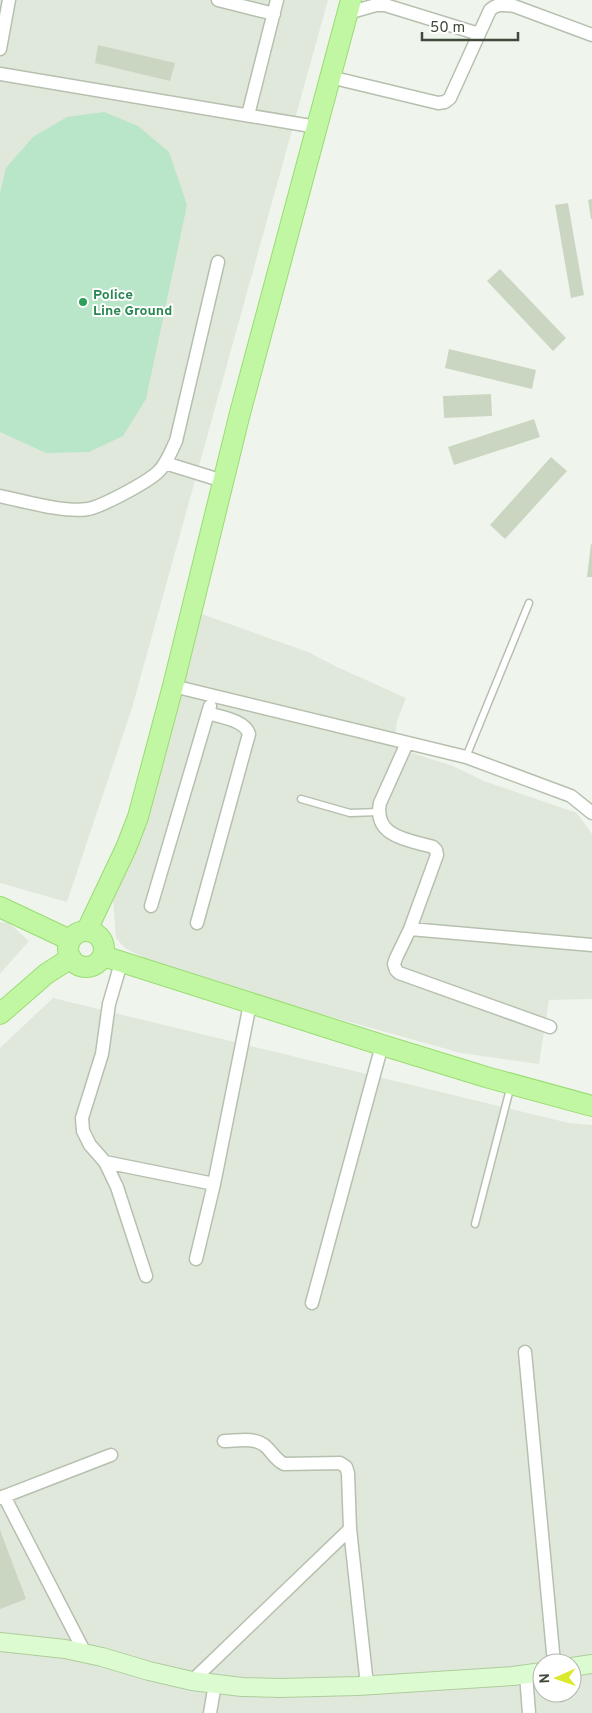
<svg xmlns="http://www.w3.org/2000/svg" width="592" height="1713" font-family="Overpass,sans-serif">
  <style>
    .residential { fill: #e0e8db; fill-rule: evenodd }
    .green { fill: #b9e5c9 }
    .building { fill: #cbd6c2 }
    .lines { fill: none; stroke-linecap: round; stroke-linejoin: round }
    .lane-casing { stroke: #b6c0af; stroke-width: 9 }
    .street-casing { stroke: #b6c0af; stroke-width: 15 }
    .secondary-casing { stroke: #aecd9d; stroke-width: 20 }
    .primary-casing { stroke: #9adb73; stroke-width: 22 }
    .lane { stroke: #fff; stroke-width: 6 }
    .street { stroke: #fff; stroke-width: 12 }
    .secondary { stroke: #ddfbd0; stroke-width: 18 }
    .primary { stroke: #c1f7a3; stroke-width: 20 }
    .leisure-dot { fill: #2e9e5b; stroke: #fff; stroke-width: 2 }
    .labels { text-anchor: middle; stroke-width: 4; stroke-linejoin: round; paint-order: stroke }
    .leisure-label { font-size: 14px; font-weight: bold; fill: #27864d; stroke: #fff; text-anchor: start }
  </style>
  <rect width="100%" height="100%" fill="#eff5ec"/>
  <path class="residential" d="M0,0h328l-196,708 -65,194 -67,-19z
    M199,613l109,39 29,15 69,31 -9,23 -3,26 59,19 31,15 93,32 15,21v165l-43,1 -10,64 -78,-11 -248,-69 -67,-25 -21,-11 -9,-10 -3,-38z
    M0,922l9,1 20,18 -29,33z
    M53,998l516,125 23,2v588h-592v-665zM542,1663h30v30h-30z"/>
  <path class="green" d="M104,112l34,14 31,26 18,53 -41,194 -23,37 -34,16 -43,1 -46,-21v-239l6,-25 27,-31 34,-20z"/>
  <path class="building" d="M98,45l77,18 -5,18 -75,-18z
    M592,199v20h-1l-3,-19z
    M568,203l16,92 -13,3 -16,-93z
    M500,269l66,69 -13,13 -66,-70z
    M449,349l87,21 -4,19 -87,-21z
    M491,394l1,22 -48,2 -1,-22z
    M534,419l6,18 -86,28 -6,-18z
    M551,457l16,14 -62,68 -15,-14z
    M591,544h1v33h-5z
    M0,1530l26,69 -26,10z"/>
  <g class="lines">
    <g class="lane-casing">
      <path id="lane" d="M466,757l63,-154
        M301,799l49,14 28,-1
        M475,1224l36,-139"/>
    </g>
    <g class="street-casing">
      <path id="street" d="M218,0l56,14
        M348,13l28,-8h9l94,29
        M0,49l9,-49
        M0,74l317,53
        M330,77l108,26 7,-1 5,-4 40,-88c7,-7 15,-5 24,-4l78,29
        M248,115l29,-115
        M165,463l58,18
        M0,496c24,5 64,17 88,13 15,-3 60,-27 71,-38 8,-8 12,-20 17,-30l42,-179
        M173,686l293,71 105,39 21,17
        M407,743l-27,60c-7,34 29,37 53,44l3,3 1,5 -27,74 -14,29 -2,6 2,6 3,3 151,54
        M151,906l59,-200
        M197,923l52,-189c-4,-14 -29,-17 -41,-21
        M410,929l182,16
        M121,963l-12,41 -7,50 -20,64 1,13 7,14 15,17 12,25 29,89
        M105,1162l109,22
        M196,1259l18,-75 36,-180
        M312,1303l70,-258
        M525,1352l29,311
        M224,1441c12,0 30,-4 40,4 8,6 10,14 20,19l56,-1 6,4 2,6 2,56 17,156
        M4,1496l81,157
        M0,1498l111,-43
        M526,1674l3,39
        M192,1681l158,-152
        M210,1713l5,-29"/>
    </g>
    <g class="secondary-casing">
      <path id="secondary" d="M0,1642l65,7 37,8 47,14 43,10 50,6 38,1 78,-2 155,-10 29,-4
        M572,1667l20,-3"/>
    </g>
    <g class="primary-casing">
      <path id="primary" d="M0,907l70,33
        M87,930l39,-82 12,-31 35,-131 67,-273 111,-413
        M68 949a18 18 0 1 1 36 0a18 18 0 1 1-36 0Z
        M103,956l279,89 104,32 106,29
        M0,1014l46,-40 25,-16"/>
    </g>
    <use href="#lane" class="lane"/>
    <use href="#street" class="street"/>
    <use href="#secondary" class="secondary"/>
    <use href="#primary" class="primary"/>
  </g>
  <circle class="leisure-dot" cx="83" cy="302" r="5"/>
  <g class="labels">
    <g class="leisure-label">
      <text x="93" y="299">Police<tspan x="93" dy="16">Line Ground</tspan></text>
    </g>
  </g>
  <g transform="translate(557 1678) rotate(268)"><circle r="24" fill="#ffffff" stroke="#b3b6b0"/>
  <path d="M0-4L9 19L0 12L-9 19Z" fill="#dbe92f"/>
  <text y="-8" font-size="14" font-weight="bold" text-anchor="middle" fill="#41493a">N</text>
  </g>
  <path d="M422 32v8h96v-8" fill="none" stroke="#41493a" stroke-width="2.5"/>
  <text x="430" y="32" font-size="15" fill="#41493a" stroke="#ffffff" stroke-width="4" paint-order="stroke">50 m</text>
</svg>
